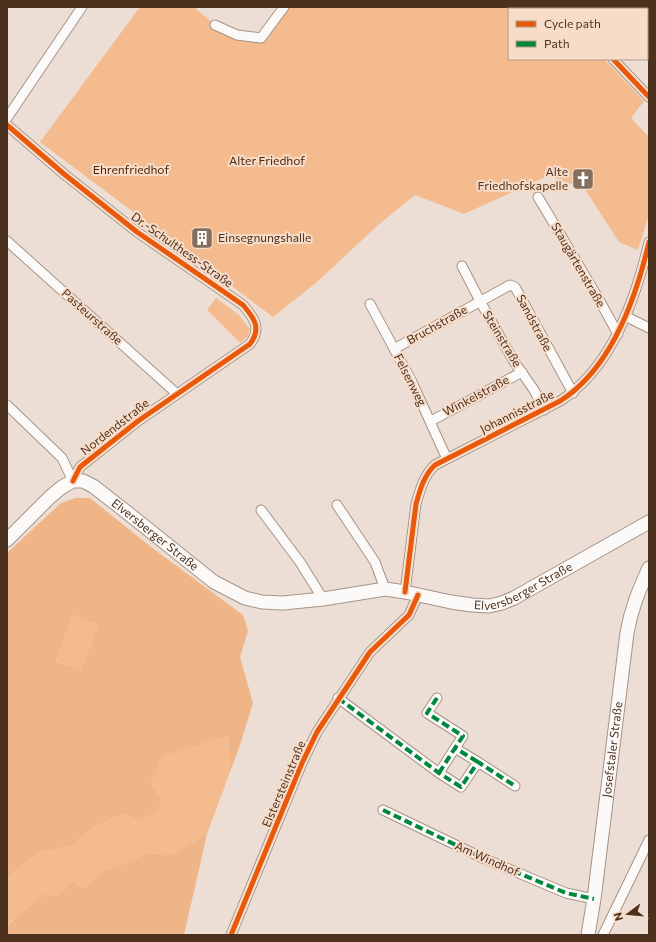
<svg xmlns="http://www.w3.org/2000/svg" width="656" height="942" font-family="Commissioner,sans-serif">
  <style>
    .green { fill: #f4bb8e }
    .forest { fill: #efb586; fill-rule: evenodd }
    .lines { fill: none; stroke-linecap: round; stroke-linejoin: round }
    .street-casing { stroke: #a59486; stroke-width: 11 }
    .secondary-casing { stroke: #a59486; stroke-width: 15 }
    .street { stroke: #fcfaf9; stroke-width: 9 }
    .secondary { stroke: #fcfaf9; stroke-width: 13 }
    .quiet { stroke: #00873e; stroke-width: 4; stroke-dasharray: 8 4; stroke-linecap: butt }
    .cycleway-casing { stroke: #f7dcc9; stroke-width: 8 }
    .cycleway { stroke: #e8590c; stroke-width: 5 }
    .labels { text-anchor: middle; stroke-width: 4; stroke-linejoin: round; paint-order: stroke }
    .park-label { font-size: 12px; fill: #4b2605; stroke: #f7dcc9 }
    .poi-label { font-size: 12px; fill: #4c321e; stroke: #f7dcc9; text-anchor: end }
    .street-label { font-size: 12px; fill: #4c321e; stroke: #f7dcc9 }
  </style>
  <rect width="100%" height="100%" fill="#ecded4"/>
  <path class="green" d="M140,7h54l26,22 41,10 24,-32h226l3,2h-5v50h95l40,42 -13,17 18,19v77l-11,36 -19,-8 -35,-54 -36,-12 -84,38 -49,-19 -37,30 -61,57 -44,35 -233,-175z
    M216,298l23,17 11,14 -2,7 -8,7 -33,-33z
    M73,615l25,10 -17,45 -25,-9z
    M228,734l2,38 -23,62 -36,21 -23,-2 -21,9 -23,9 -20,17 -11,-6 -17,14 -44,25 -5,5v-49l33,-25 31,-6 21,-18 31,-14 14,6 25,-18 -13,-19 13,-26z"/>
  <path class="forest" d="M76,498h14l61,49 92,68 5,16 -8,26 13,46 -13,42 -10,27 -2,-37 -66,22 -12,26 12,19 -8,12 -17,6 -14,-6 -31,14 -21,18 -31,6 -33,25v-324l54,-50zM73,615l25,10 -17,45 -25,-9z
    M207,834l-23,101h-177v-9l38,-32 11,2 17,-14 11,6 20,-17 23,-9 21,-9 23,2z"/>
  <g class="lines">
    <g class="street-casing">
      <path id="street" d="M563,7l2,2
        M215,25l22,10 24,3 23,-31
        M613,59l36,38
        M7,118l75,-111
        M7,125l57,49 73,58 106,73c11,13 19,23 7,39l-112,77 -58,46 -7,14
        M538,197l59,99 21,38
        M7,241l169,152
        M462,266l18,35 33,59 21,30 10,20
        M370,304l42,78 35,77
        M625,316l24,12
        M394,349l116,-64 5,2 58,106
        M7,405l55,53 11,23
        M431,421l91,-49
        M337,505l38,57 10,27
        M261,510l39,52 23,37
        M405,592l11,-88c4,-14 8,-29 19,-39l125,-64c51,-32 76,-103 89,-159
        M338,698l101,75 22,14 17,-25 37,24
        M437,698l-10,15 36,23 -8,12
        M439,773l16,-25 23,14
        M383,810l102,49 81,34 28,6
        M231,935l71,-172 15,-31 53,-80 39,-37 9,-20
        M603,935l46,-95"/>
    </g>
    <g class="secondary-casing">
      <g id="secondary">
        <path id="s1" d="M7,540l43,-43 12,-10 11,-6h10l10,5 36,28 85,68 31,16 17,4 21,1 40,-4 62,-10 20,3 46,10 21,3 17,1 13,-3 12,-5 135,-76"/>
        <path id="s2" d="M588,935l6,-36 33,-266c4,-24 12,-43 22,-65"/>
      </g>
    </g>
    <use href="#street" class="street"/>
    <use href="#secondary" class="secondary"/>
    <path class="quiet" d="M338,698l101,75 22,14 17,-25 37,24
      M437,698l-10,15 36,23 -8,12
      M439,773l16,-25 23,14
      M383,810l102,49 81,34 28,6"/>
    <g class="cycleway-casing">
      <path id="cycleway" d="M613,59l36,38
        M7,125l57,49 73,58 106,73c11,13 19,23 7,39l-112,77 -58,46 -7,14
        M405,592l11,-88c4,-14 8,-29 19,-39l125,-64c51,-32 76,-103 89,-159
        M231,935l71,-172 15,-31 53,-80 39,-37 9,-20"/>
    </g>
    <use href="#cycleway" class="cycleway"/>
  </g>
  <defs>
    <g id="church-square" transform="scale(1.15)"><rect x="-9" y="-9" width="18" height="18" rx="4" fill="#846e5e" stroke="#f7dcc9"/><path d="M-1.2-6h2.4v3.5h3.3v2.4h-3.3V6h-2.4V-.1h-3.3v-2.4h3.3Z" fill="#fff"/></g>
    <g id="building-square" transform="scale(1.15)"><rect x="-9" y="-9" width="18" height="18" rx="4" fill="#846e5e" stroke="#f7dcc9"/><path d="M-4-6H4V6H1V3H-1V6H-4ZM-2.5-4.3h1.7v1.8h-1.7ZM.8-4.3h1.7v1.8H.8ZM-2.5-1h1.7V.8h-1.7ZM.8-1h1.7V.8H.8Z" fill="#fff"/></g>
  </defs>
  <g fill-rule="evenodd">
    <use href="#church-square" x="583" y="179"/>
    <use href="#building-square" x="202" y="238"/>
  </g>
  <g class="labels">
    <g class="park-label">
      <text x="267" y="165">Alter Friedhof</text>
      <text x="131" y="174">Ehrenfriedhof</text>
    </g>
    <g class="poi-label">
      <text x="568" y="176">Alte<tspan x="568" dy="14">Friedhofskapelle</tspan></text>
      <text x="218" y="242" text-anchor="start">Einsegnungshalle</text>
    </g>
    <g class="street-label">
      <text transform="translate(182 250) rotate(35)" y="4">Dr.-Schulthess-Straße</text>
      <text transform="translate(578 265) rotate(60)" y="4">Staugärtenstraße</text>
      <text transform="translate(92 317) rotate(42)" y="4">Pasteurstraße</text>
      <text transform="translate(534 323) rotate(62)" y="4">Sandstraße</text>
      <text transform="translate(437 325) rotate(-29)" y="4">Bruchstraße</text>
      <text transform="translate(502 339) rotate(59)" y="4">Steinstraße</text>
      <text transform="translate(410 380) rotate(63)" y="4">Felsenweg</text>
      <text transform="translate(476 396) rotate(-28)" y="4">Winkelstraße</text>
      <text transform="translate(517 412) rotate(-27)" y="4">Johannisstraße</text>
      <text transform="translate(115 427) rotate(-38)" y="4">Nordendstraße</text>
      <text dy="4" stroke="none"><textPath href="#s1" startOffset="189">Elversberger Straße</textPath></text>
      <text dy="4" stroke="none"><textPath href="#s1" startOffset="585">Elversberger Straße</textPath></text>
      <text dy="4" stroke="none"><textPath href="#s2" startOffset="187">Josefstaler Straße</textPath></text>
      <text transform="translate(284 784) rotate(-67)" y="4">Elstersteinstraße</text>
      <text transform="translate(487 859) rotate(24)" y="4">Am Windhof</text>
    </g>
  </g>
  <rect width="656" height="942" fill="none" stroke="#4c321e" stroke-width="16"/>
  <rect x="508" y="8" width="140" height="52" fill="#f7dcc9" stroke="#b39885"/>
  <rect x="516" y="21" width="20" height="6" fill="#e8590c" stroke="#b39885"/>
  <text x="544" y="28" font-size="12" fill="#4c321e">Cycle path</text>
  <rect x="516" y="41" width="20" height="6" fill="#00873e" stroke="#b39885"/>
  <text x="544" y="48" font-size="12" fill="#4c321e">Path</text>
  <g transform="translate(628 914) rotate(254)" stroke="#f7dcc9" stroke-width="3" paint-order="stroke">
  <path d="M0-3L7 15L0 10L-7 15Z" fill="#4c321e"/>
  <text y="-6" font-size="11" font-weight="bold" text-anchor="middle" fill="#4c321e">N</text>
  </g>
</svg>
